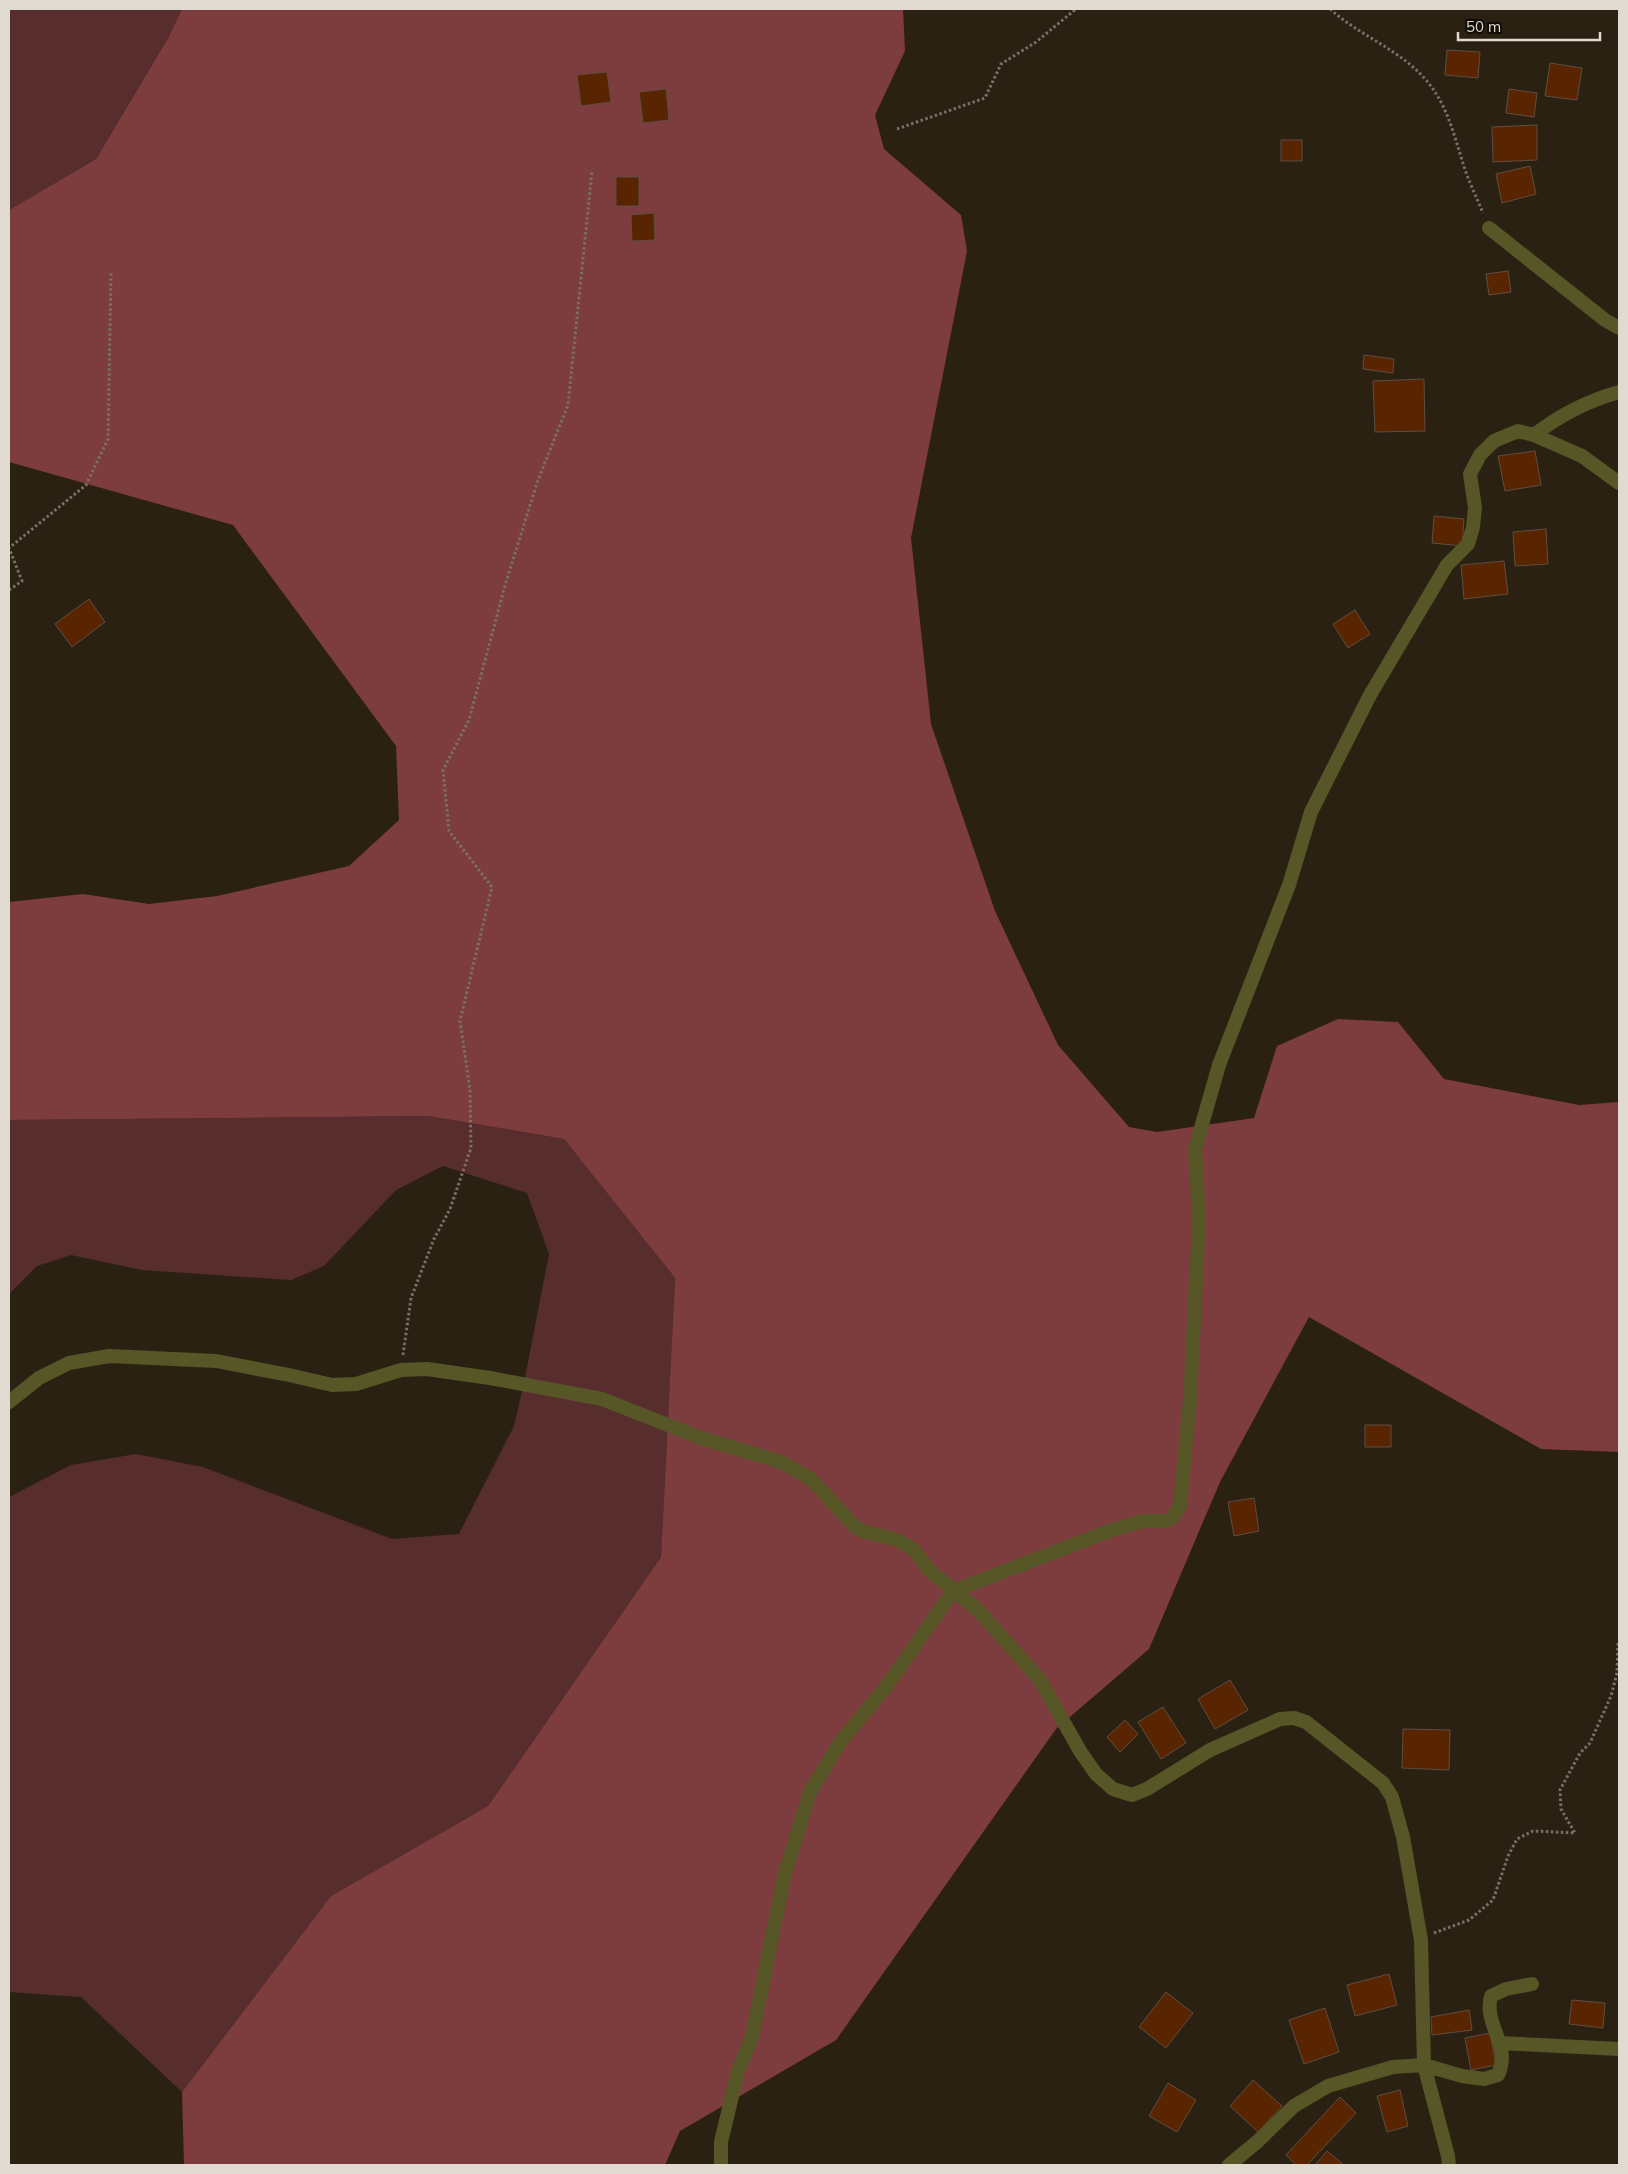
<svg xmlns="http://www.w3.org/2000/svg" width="1628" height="2174" font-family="Mulish,sans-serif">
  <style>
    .green { fill: #582d2d }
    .forest { fill: #7d3c3d }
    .building { fill: #592500; stroke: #5f4d43 }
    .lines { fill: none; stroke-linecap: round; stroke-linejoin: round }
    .path { stroke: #7a7164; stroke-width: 3; stroke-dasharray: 2.5 2.5; stroke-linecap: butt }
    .minor { stroke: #575627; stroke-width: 14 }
  </style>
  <rect width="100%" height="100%" fill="#2b2112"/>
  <path class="green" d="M9,9h173l-14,29 -72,121 -87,51z
    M428,1116l136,23 111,139 -14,279 -173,249 -157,90 -149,196 -101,-95 -72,-5v-495l62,-32 65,-11 67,13 189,72 67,-5 55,-108 10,-43 25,-129 -22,-61 -84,-27 -47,24 -72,76 -33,14 -149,-10 -71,-15 -34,11 -28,28v-174z"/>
  <path class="forest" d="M182,9h721l2,42 -30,64 9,34 77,66 6,36 -56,287 20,186 64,187 63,134 71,82 28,5 97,-14 23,-72 61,-27 60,3 46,57 135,26 40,-3v350l-78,-3 -232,-132 -89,165 -71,167 -93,80 -220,311 -156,91 -15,34h-481l-2,-73 149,-196 157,-90 173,-249 14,-279 -111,-139 -136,-23 -419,4v-218l74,-8 66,10 68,-8 132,-30 50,-46 -3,-74 -163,-221 -224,-63v-252l87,-51 72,-121z"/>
  <path class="building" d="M1447,50l33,2 -2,26 -33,-3z
    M1550,63l32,5 -5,32 -32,-4z
    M607,72l4,30 -30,4 -4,-31z
    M666,89l3,31 -26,3 -4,-31z
    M1509,89l28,4 -3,24 -28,-4z
    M1537,125v35l-44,2 -1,-35z
    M1281,140h21v21h-21z
    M1530,166l6,28 -34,9 -6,-29z
    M616,177h23v29h-23z
    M654,213l1,27 -23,1 -1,-26z
    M1508,271l3,21 -22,3 -3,-21z
    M1364,355l30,4 -1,14 -30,-4z
    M1424,379l1,52 -50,1 -2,-51z
    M1535,451l6,34 -36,6 -7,-35z
    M1434,516l30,3 -2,27 -30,-3z
    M1546,529l2,35 -33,2 -2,-34z
    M1504,561l4,33 -44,5 -3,-34z
    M89,599l16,23 -33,25 -17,-23z
    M1355,610l15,24 -22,14 -15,-24z
    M1365,1425h26v22h-26z
    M1254,1498l5,33 -25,5 -6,-34z
    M1230,1680l18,30 -33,19 -17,-30z
    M1163,1707l23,36 -25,16 -23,-37z
    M1125,1720l13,14 -18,18 -13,-15z
    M1403,1729l47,1 -1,40 -47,-2z
    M1389,1974l8,31 -42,11 -8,-31z
    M1166,1992l27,21 -27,35 -27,-21z
    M1572,2000l33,3 -2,25 -34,-4z
    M1325,2008l14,44 -35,12 -15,-44z
    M1469,2010l3,20 -40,5 -1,-18z
    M1490,2033l6,32 -25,5 -6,-32z
    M1253,2080l29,26 -24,26 -28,-26z
    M1168,2083l28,17 -19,32 -28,-16z
    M1400,2090l8,36 -21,6 -10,-36z
    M1340,2097l16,16 -49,52h-11l-10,-10z
    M1327,2151l17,14h-29z"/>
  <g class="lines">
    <path class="path" d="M1330,9c30,27 69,40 96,71 20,23 27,51 36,80 5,18 14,36 21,53
      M897,129l88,-31 16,-34 35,-22 40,-33
      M9,590l13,-9 -13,-33 77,-63 22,-46 3,-167
      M403,1355l8,-57 23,-59 16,-30 21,-61 -1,-58 -10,-69 32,-134 -43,-56 -6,-61 26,-50 37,-138 32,-102 30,-75 24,-234
      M1434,1933l35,-13 24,-20 15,-44 9,-17 16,-8 42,2 -14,-24 -1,-19 20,-37 10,-10 21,-47 6,-23 1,-31"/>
    <path class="minor" d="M1489,228l116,92 14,8
      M1534,435c26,-20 53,-34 85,-43
      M9,1402l30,-24 30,-15 40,-7 107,5 73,14 43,10 24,-1 45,-14 26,-1 63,9 112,21 99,39 80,24 30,17 44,48 10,5 33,8 16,10 15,20 50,41 61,69 40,71 16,23 17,15 19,6 15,-6 63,-39 70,-31 14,-1 12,4 77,61 9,14 11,40 18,103 3,125 24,91 1,9
      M1500,2043l119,6
      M721,2165v-23l17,-71 14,-34 32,-160 26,-85 31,-51 45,-54 67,-96 159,-61 31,-9h22l7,-3 8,-12 10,-106 9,-179 -4,-72 24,-84 70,-180 22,-73 59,-117 77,-130 21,-21 5,-17 2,-19 -5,-34 10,-19 14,-14 24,-10 16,4 48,21 37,27
      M1229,2165l28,-23 37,-36 34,-20 65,-19 31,-2 38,11 22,3 14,-4c14,-30 -15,-50 -7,-79l15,-7 26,-5"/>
  </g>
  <rect width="1628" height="2174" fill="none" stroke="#e1dad1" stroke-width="20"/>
  <path d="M1458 32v8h142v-8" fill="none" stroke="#e1dad1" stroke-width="2.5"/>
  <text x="1466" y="32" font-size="15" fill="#e1dad1" stroke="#100c06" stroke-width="4" paint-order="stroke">50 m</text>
</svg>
